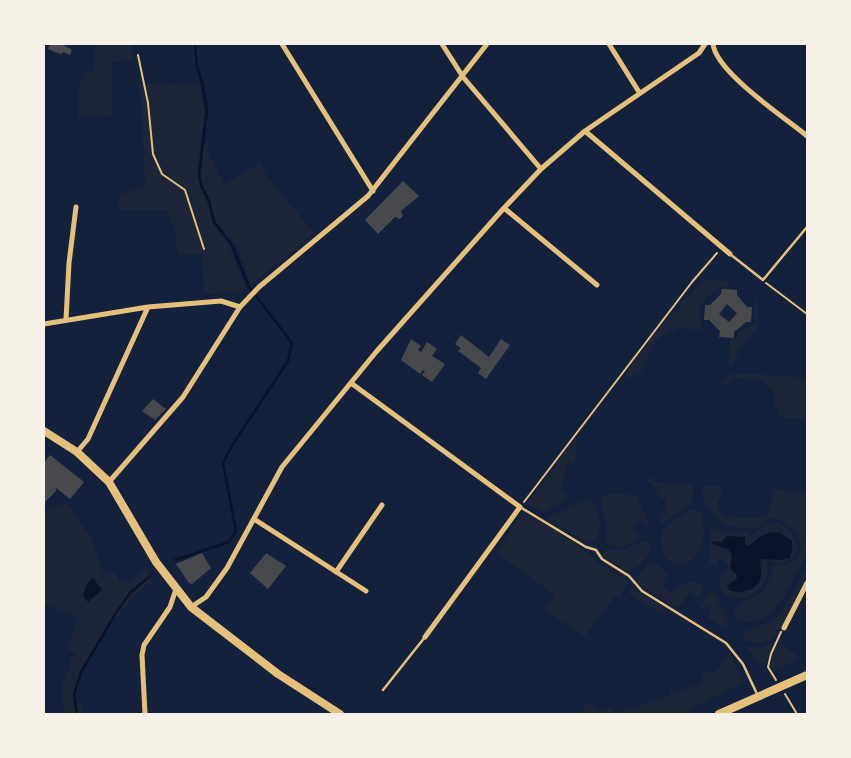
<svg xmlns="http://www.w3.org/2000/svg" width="851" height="758" font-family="Lato,sans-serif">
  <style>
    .green { fill: #1d2539 }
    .water { fill: #0b132b }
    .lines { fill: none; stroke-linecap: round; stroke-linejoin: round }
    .stream { stroke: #0b132b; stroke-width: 2.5 }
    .building { fill: #48494c; fill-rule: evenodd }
    .path { stroke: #e5c07b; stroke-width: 2 }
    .service { stroke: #e5c07b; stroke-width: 2.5 }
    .minor { stroke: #e5c07b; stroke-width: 5 }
    .secondary { stroke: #e5c07b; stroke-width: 8 }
  </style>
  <rect width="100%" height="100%" fill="#14213d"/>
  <path class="green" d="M95,44h37l1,16 -21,2v54l-34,1v-28l7,-18h8z
    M200,83l4,29 -7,63 16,48 16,23 17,43 -4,2 2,1 -40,2 -2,-40 -24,1 -4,-26 -7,-19h-48v-15l26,-10 -5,-100z
    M210,139l-3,10 17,35 36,-21 9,16 45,54 -63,52 -15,-41 -20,-22 -6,-22 -7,-15 -2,-11 2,-29z
    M703,279l26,3 -1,5c-15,0 -19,12 -29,19l3,25 -20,-4 -25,12 -17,35 -17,5 16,-27z
    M755,297l3,10v21l-16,18 -11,22 -2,-1 1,-29 6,1 4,-9 2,1 13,-8z
    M731,373l67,4 9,4v31h-2l-1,7 -26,-2 1,-9 -5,-1v-15l-12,-12 -26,-2 -6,6 -9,-1z
    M575,439l2,3 -2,22 -8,-2 -6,31 7,2 -7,9 -17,8 -17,-8z
    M649,476l4,1v5l41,2 -2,19 -31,21 -1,-11h6v-14l-6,-1 -5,-10 -7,-6z
    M702,486h20l-1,13h-3l-1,8 8,10 34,1 5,-4 5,1 4,-26 34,5c0,13 2,51 -2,62 -3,8 -8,16 -12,24 -12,22 -27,51 -56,39l-3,-8c6,-12 21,-12 30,-22 6,-7 5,-15 10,-23 45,0 28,-44 -5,-48l-13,11 -32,-3c-11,-12 -23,-23 -22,-40z
    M606,494l30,1 15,32 -12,-6 -6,6 1,5 5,4 -2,4c-10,6 -22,10 -31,1v-17l-6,-25z
    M590,500c11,7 11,28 7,39l-8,5 -43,-26 34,-16z
    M67,503l25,36 12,35 11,-3 4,10h13l14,-14 5,14c-29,24 -77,83 -75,122h6l2,11h-19l-3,-17 1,-14 8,-20 -1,-4 7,-6 -10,-4 11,-31 -34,-14v-92z
    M692,509l9,2c3,11 4,24 1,35 -8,22 -34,28 -40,2 -2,-5 -2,-14 2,-19 5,-8 20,-14 28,-20z
    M523,511l57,35 21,19 27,16 -8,16 -4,-2 -32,42 -39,-26 10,-16 -59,-42z
    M768,523h13l10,9 7,14c-3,18 -14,18 -30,15 -1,6 0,13 -2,18 -8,30 -68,23 -38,-12l-6,-8 -5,2v5l-8,-4 1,-35 12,4 26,1v3h4z
    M644,541l7,1c2,13 -12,26 -23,30l-25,-16 3,-7 18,1z
    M649,563c9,0 14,3 19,11l-6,12 8,6 20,-11 11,2 2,5 -4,10 -10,-6 -5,8 1,3 -10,4 -32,-19 -5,-6 1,-8z
    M807,567v7c-7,13 -22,51 -31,61 -8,9 -23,9 -33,4l2,-8 28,-10 7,-6z
    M632,588l33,20 -2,7 -34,-21 -4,7 -1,-1z
    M710,593h4l16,32 -5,3 -18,-11 4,-9 -5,-3 -4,6 -2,-2z
    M773,643l-9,25 -19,-22 12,2z
    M780,643l16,11 1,7 -24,8 -3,-1 6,-21z
    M728,653h2l14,29 -59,30 -6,2h-97l1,-7 5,-4 16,10 4,-6 4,1 2,6 57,-19 -2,-6 2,-1 3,5 29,-11 -2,-7 6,-5 7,3z"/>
  <path class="water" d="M772,532l8,1 12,8v9l-2,8 -8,2 -20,-1c-4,6 0,9 -1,16 -1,15 -20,20 -32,15l-2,-4 10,-7 -1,-5 -6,-6 2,-12 -4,-7 -15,-5 -1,-3 10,1 5,-6 18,1v7l3,2 15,-11z
    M93,578l9,12 -14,12 -5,-7 4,-11z"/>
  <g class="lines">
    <path class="stream" d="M175,560l54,-18 7,-11 -13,-68 10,-19 55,-83 4,-18 -43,-56 -17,-42 -18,-23 -5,-21 -8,-15 -2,-12 8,-63 -5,-29 -5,-15 -2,-23
      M77,714l-3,-20 7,-22 36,-61 13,-18 20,-17"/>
  </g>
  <path class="building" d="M50,44h12l10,6 -2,5 -7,-3 -1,2 -7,-2 -7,-3z
    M403,181l16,15 -18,15 2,5 -3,3 -5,-2 -17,17 -13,-14z
    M722,289l15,1v5l10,12h5l-1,15h-5l-12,10v6l-15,-1 1,-6 -11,-11h-5l1,-15h5l11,-11zM727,304l10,9 -8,9 -10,-8z
    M461,335l28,22 12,-18 9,6 -24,34 -8,-6 3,-5 -23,-17 3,-3 -6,-4z
    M411,339l10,7 -3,4 3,2 6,-10 10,7 -5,7 13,8 -13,18 -10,-7 3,-4 -2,-1 -3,4 -19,-14z
    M153,399l13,10 -11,11 -13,-9z
    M50,455l34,27 -14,17 -14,-11v3l-12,12v-40z
    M202,553l9,15 -19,16 -3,-1 -13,-19z
    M266,553l20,13 -18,23 -18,-16z"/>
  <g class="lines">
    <path class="path" d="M138,55l10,48 5,51 9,20 23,16 19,59
      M766,283l41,31
      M524,502l168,-220 25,-29
      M776,680l-8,-13 3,-13 10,-22
      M785,694l12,20"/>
    <path class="service" d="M730,254l33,26 44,-53
      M520,507l66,40 10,3 6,9 27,17 13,15 84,52 17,21 14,30
      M383,690l42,-53"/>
    <path class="minor" d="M282,44l91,147
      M442,44l21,33 78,92
      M609,44l30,48
      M713,44c3,28 71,73 94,92
      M585,131l145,123
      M504,208l93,77
      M66,319l3,-56 7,-56
      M44,324l104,-17 73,-6 19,6
      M351,383l169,124 -95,130
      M77,452l11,-13 60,-132
      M109,482l74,-85 57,-90 19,-20 109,-91 119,-152
      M254,519l112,72
      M336,572l46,-67
      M191,607l15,-10 21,-29 55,-101 94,-115 128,-144 37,-39 44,-38 114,-78 6,-9
      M784,628l23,-45
      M145,714l-3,-59 2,-10 26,-38 6,-18"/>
    <path class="secondary" d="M44,431l33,21 32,30 47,80 35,45 87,67 62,40
      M719,714l88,-39"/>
  </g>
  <rect width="851" height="758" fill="none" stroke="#f6f1e7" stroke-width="90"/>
</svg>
